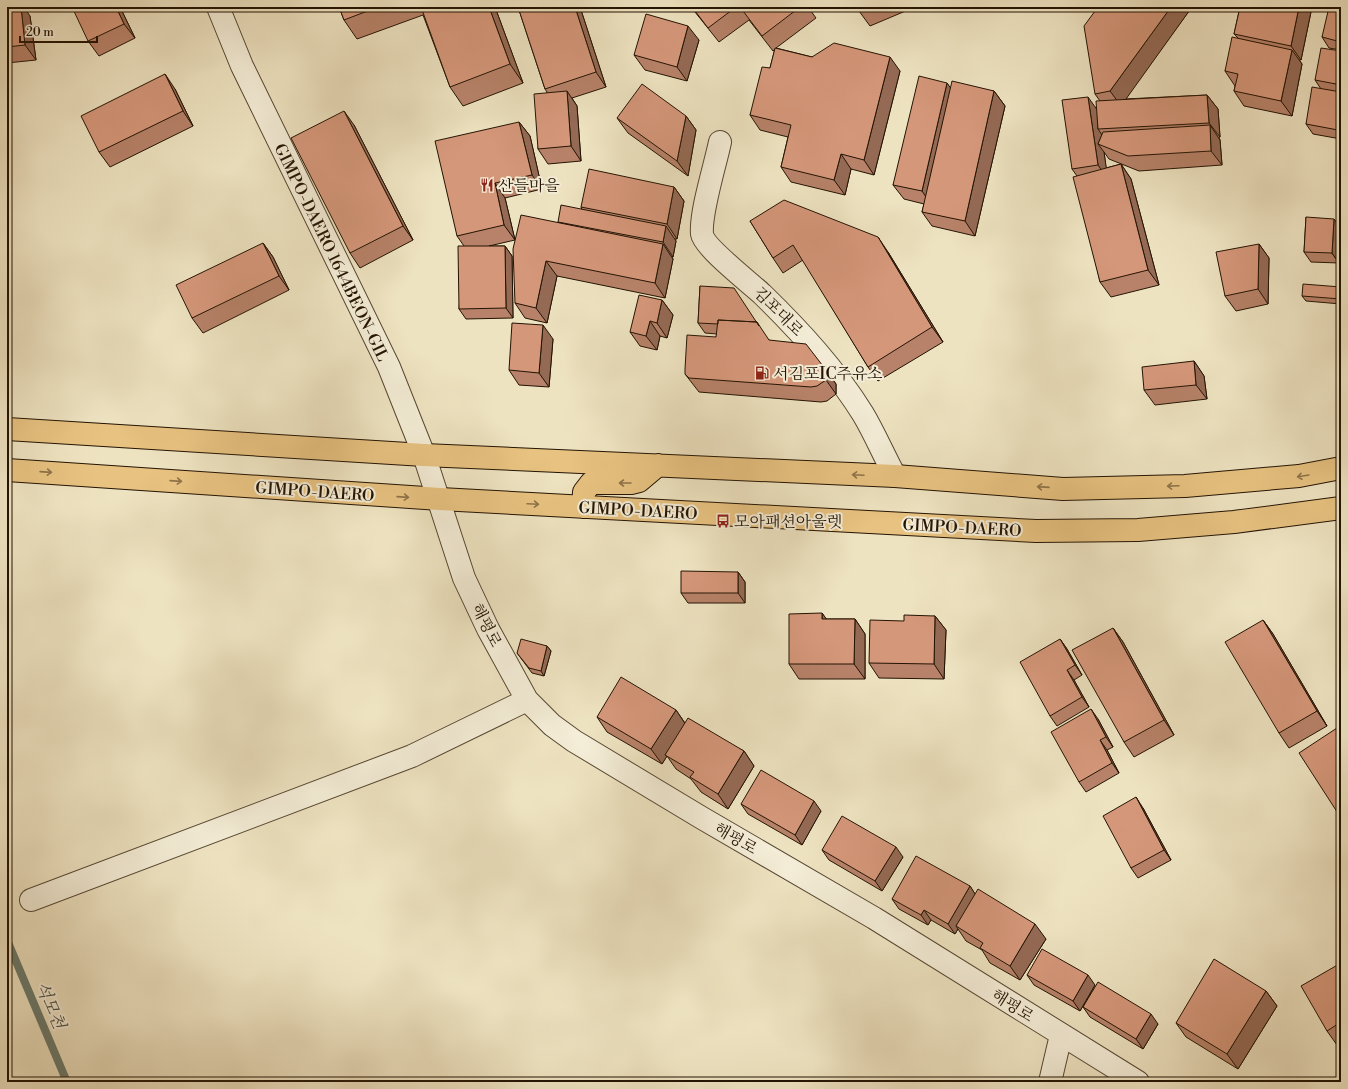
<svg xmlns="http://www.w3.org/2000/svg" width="1348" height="1089" font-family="'Libre Bodoni','Noto Serif KR',serif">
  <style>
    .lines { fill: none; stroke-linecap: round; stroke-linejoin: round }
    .stream { stroke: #6a7a6d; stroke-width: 8 }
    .minor-casing { stroke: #564732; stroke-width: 24 }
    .major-casing { stroke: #231303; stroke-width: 24 }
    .minor { stroke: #f4edd7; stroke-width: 22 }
    .major { stroke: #e7c280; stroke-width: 22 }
    .wall { fill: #b78269; stroke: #231303 }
    .shaded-wall { fill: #956a55; stroke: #231303 }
    .building { fill: #d5977a; stroke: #231303 }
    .oneway { stroke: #8f7348 }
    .labels { text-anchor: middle; stroke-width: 4; stroke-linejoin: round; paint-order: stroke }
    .poi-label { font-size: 16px; fill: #231303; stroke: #f4edd7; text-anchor: start }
    .street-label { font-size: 16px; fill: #231303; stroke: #f4edd7 }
    .water-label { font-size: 17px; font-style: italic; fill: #4c4f41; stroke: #f4edd7 }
  </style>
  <rect width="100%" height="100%" fill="#eee3c1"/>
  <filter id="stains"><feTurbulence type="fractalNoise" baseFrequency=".005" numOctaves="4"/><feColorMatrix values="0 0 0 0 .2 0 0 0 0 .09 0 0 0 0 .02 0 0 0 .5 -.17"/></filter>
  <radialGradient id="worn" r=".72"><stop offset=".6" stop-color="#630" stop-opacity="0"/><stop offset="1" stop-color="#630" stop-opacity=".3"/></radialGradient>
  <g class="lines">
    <path class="stream" d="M7,940l60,142"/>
    <g class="minor-casing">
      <path id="minor" d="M218,7l24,59 147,301 35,88 40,123 24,51 39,71 25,25 22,16 128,77 172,100 264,164
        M720,142c-5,24 -20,71 -18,92 2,13 48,49 60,60 38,37 73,75 101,120 12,20 21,42 32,62
        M31,900l381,-144 115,-56
        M1050,1082l11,-47"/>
    </g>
    <g class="major-casing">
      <path id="major" d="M7,429l417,26 471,21 168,13 122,-3 114,-10 42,-8
        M7,470l433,29 596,32 102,-1 96,-8 107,-14
        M583,507l1,-15 7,-9h40l8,-2 19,-16"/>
    </g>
    <use href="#minor" class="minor"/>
    <use href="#major" class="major"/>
  </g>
  <path class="wall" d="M7,7l23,9 6,44 -29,3z
    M120,7l15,31 -36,18 -11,-15z
    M339,7h156l28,76 -60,23 -13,-19 -27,-72 -66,24 -13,-19z
    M518,7h62l26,80 -34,11 5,8 4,55 -33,3 -10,-15 9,-57 -2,-3z
    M691,7h117l8,11 -40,30 36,9 88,14 -26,104 -23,-6 -6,26 -54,-13 -10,-15 7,-30 -28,-7 -10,-15 20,-47 5,-19 -2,2 -24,-31 -30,22z
    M858,7h57l-45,19 -11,-15z
    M1192,7l-67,92 82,-4 11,14 2,28h-1l1,3 2,25 -83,6 -30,-12 -5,-7 2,16 15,-4 10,15 28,106 -48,12 -11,-15 -23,-106 -5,-7 28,-68 -5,-7z
    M1240,7h72l-11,53h-2l3,4 -10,52 -48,-10 -10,-15 1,-5 -10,-15 13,-33 -4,-4z
    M1341,8v42l-12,-2 -7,-11z
    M699,40l-12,41 -42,-11 -11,-15z
    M1341,51v88l-28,-5 -7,-10 15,-35 -6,-9z
    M947,83l3,5 44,3 11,15 -30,130 -43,-10 -10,-14 2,-8 -20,-5 -11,-14z
    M175,89l18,37 -83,41 -11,-15z
    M686,116l10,14 -8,46 -60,-43 -11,-15z
    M519,122l11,14 12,53 -37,9 10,42 -26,6h16l7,10 1,62 -47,1 -7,-10 5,-63 -7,-10z
    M354,125l59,115 -53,28 -10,-15z
    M674,187l10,14 -7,38h-2l1,2 -3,16h-1l1,2 -8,39 -108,-22 -10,47 -22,-5 -10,-15 43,-80v-1l24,-12 -1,-3z
    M1306,217l33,46 -28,-1 -7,-10z
    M750,221l138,31 55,90 -65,39 -10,-14 -65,-107 -20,13 -10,-15z
    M263,243l10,14 16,33 -86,43 -11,-15z
    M1259,244l10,14 -1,46 -32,7 -11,-15z
    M700,286l69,54 57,30 10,14v10l-9,7 -6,1 -122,-10 -14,-18 31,-37 1,-3 -12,-1 -7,-10z
    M1341,287v17l-35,-3 -4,-5z
    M662,300l11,15 -6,23 -7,-2 -3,14 -17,-4 -10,-14z
    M553,339l-4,48 -30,-2 -10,-15z
    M1194,361l10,15 3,23 -52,6 -11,-15z
    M738,572l7,10v21h-57l-7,-10z
    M822,613l4,6h29l10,15v45h-66l-10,-15z
    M935,616l11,14 -2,49 -65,-1 -10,-15 35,-42z
    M1263,620l10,14 54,92 -38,22 -10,-15z
    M1113,628l10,14 51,93 -40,22 -10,-15z
    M1060,639l7,10 15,26 -8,5 15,27 -32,19 -7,-10z
    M547,646l4,5 -7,25 -12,-3 -15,-20z
    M676,710l9,13 59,28 10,15 -26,43 -27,-17 -10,-13 -15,-10 -9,-13 -5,8 -55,-32 -10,-15z
    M1098,719l15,28 -6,3 12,23 -33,19 -7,-10z
    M741,804l80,7 -19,34 -54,-31z
    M1143,808l28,52 -33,18 -7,-10z
    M822,850l81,7 -21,34 -53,-31z
    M970,886l5,8 71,45 -26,41 -30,-17 -8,-13 -16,-9 -8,-12 -3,5 -24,-14 -3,5 -29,-16 -7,-10z
    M1341,963v80l-4,2 -10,-14z
    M1027,975l68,10 -15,26 -46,-26z
    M1266,991l11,15 -39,63 -52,-32 -10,-14z
    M1083,1007l75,17 -15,25 -53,-32z"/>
  <path class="shaded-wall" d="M21,7h3l6,9 6,44 -11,-15z
    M116,7h4l15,31 -11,-14z
    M489,7h6l28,76 -13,-19z
    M575,7h5l26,80 -10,-15z
    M1171,7h21l-71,99 -11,-15z
    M1299,7h13l-11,53 -10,-14z
    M688,26l11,14 -12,41 -10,-14z
    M1292,50l10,14 -10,52 -11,-15z
    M890,57l10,14 -26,104 -10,-15z
    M165,74l10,15 18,37 -10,-15z
    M947,83l10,14 -25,109 -10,-15z
    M567,91l10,15 4,55 -10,-15z
    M994,91l11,15 -30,130 -10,-15z
    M1207,95l11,14 2,28 -11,-14z
    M1088,97l10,14v18l4,6 -4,9 6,8 4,28 -10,-15z
    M344,111l10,14 59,115 -10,-14z
    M1341,115v18l-3,-3z
    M686,116l10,14 -8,46 -11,-15z
    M519,122l11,14 12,53 -10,-14z
    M1210,125l10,15 2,25 -11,-14z
    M841,154l10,15 -6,26 -11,-15z
    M1121,164l10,15 28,106 -11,-15z
    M495,183l10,15 10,42 -11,-15z
    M674,187l10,14 -7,38 -10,-15z
    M1334,219l7,9 -2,35 -7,-10z
    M666,226l10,15 -3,16 -10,-15z
    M878,237l10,15 55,90 -11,-15z
    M263,243l10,14 16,33 -10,-14z
    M663,244l10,15 -8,39 -10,-15z
    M1259,244l10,14 -1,46 -10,-15z
    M505,246l7,10 1,62 -7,-10z
    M546,261l11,15 -10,47 -11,-15z
    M662,300l11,15 -6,23 -10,-15z
    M650,321l10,15 -3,14 -11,-14z
    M543,325l10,14 -4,48 -10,-14z
    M1194,361l10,15 3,23 -11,-14z
    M826,370l10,14v10l-10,-14z
    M738,572l7,10v21l-7,-10z
    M822,613l11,15 -11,-9z
    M935,616l11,14 -2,49 -10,-15z
    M855,619l10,15v45l-11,-15z
    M1263,620l10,14 54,92 -10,-15z
    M1113,628l10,14 51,93 -10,-15z
    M1060,639l7,10 15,26 -7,-10z
    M547,646l4,5 -7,25 -3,-5z
    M1067,670l7,10 15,27 -7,-10z
    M1091,709l7,10 15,28 -7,-10z
    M676,710l10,15 -21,30 2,1 -5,8 -11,-15z
    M1100,740l7,10 12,23 -7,-10z
    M744,751l10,15 -26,43 -10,-15z
    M1136,797l7,11 28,52 -7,-10z
    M814,801l7,10 -19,34 -7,-10z
    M896,847l7,10 -21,34 -7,-10z
    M970,886l7,11 -21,29 2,3 -3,5 -7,-10z
    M924,910l7,10 -3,5 -7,-10z
    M1035,924l11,15 -26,41 -10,-14z
    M1088,975l7,10 -15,26 -7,-10z
    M1266,991l11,15 -39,63 -11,-15z
    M1151,1014l7,10 -15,25 -7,-10z"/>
  <path class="building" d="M7,7h14l4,38 -18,2z
    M72,7h44l8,17 -36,17z
    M339,7h39l-34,13z
    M421,7h68l21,57 -60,23z
    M518,7h57l21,65 -51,17z
    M692,7h44l-28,21z
    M740,7h60l-38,29z
    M858,7h11l-10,4z
    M1098,7h73l-61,84 -15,3 -11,-68z
    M1240,7h59l-8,39 -57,-12z
    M1329,7h7l5,1v34l-19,-5z
    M646,14l42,12 -11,41 -43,-12z
    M1232,37l60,13 -11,51 -47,-10 4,-17 -13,-3z
    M834,43l56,14 -26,103 -23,-6 -7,26 -53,-13 10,-42 -41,-10 12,-48 8,1 5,-20 37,9z
    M1321,48l20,3v34l-26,-5z
    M165,74l18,37 -84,41 -18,-36z
    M919,76l28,7 -25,108 -29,-6z
    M952,81l42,10 -29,130 -43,-9z
    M642,84l44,32 -9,45 -60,-43z
    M1312,87l29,5v23l-3,15 -32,-6z
    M567,91l4,55 -33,3 -4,-55z
    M1207,95l2,28 -111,6 -2,-28z
    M1088,97l10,68 -26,4 -10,-69z
    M344,111l59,115 -53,27 -59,-115z
    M519,122l13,53 -37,8 9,42 -47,11 -22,-95z
    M1210,125l1,26 -83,5 -30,-12 5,-12z
    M1121,164l27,106 -48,12 -27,-105z
    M589,169l85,18 -7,37 -86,-17z
    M784,200l94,37 54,90 -64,40 -75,-122 -20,13 -23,-37z
    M561,205l105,21 -3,16 -105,-20z
    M521,215l142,29 -8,39 -109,-22 -10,47 -21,-5 -2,-54z
    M1306,217l28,2 -2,34 -28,-1z
    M263,243l16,33 -87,42 -16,-33z
    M1259,244l-1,45 -33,7 -9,-44z
    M458,246h47l1,62 -47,1z
    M1303,284l38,3v12l-39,-3z
    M700,286l34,2 25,38 -2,-4 -39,-2v4l-20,-1z
    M639,295l23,5 -5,23 -7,-2 -4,15 -16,-4z
    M718,320l39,2 12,18 37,4 20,26v10l-9,6 -6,1 -122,-9 -4,-4v-5l2,-34 29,2z
    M512,323l31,2 -4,48 -30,-3z
    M1194,361l2,24 -52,5 -2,-23z
    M681,571l57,1v21h-57z
    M822,613v6h33l-1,45h-65v-50z
    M904,615l31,1 -1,48 -65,-1 1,-43 34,1z
    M1263,620l54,91 -38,22 -54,-91z
    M1113,628l51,92 -40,22 -52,-92z
    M521,639l26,7 -6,25 -12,-3 -12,-15z
    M1060,639l15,26 -8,5 15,27 -32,19 -30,-54z
    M621,677l55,33 -25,39 -54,-32z
    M1091,709l15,28 -6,3 12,23 -33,19 -28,-50z
    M688,718l56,33 -26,43 -28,-17 4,-5 -29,-17z
    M1337,728l4,6v84l-42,-65z
    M761,770l53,31 -19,34 -54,-31z
    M1136,797l28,53 -33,18 -28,-52z
    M842,816l54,31 -21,34 -53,-31z
    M916,856l54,30 -22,38 -24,-14 -3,5 -29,-16z
    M978,889l57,35 -25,42 -30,-18 3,-5 -27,-17z
    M1042,949l46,26 -15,26 -46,-26z
    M1214,959l52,32 -39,63 -51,-31z
    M1341,963v59l-14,9 -26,-45z
    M1098,982l53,32 -15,25 -53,-32z"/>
  <defs><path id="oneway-shaft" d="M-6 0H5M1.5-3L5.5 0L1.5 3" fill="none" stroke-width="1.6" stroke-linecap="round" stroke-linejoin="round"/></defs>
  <g class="oneway">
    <use href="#oneway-shaft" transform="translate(46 472) rotate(4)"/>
    <use href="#oneway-shaft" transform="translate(858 475) rotate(-177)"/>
    <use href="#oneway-shaft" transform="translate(1303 476) rotate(171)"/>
    <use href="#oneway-shaft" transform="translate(176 481) rotate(4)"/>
    <use href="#oneway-shaft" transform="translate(625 483) rotate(180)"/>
    <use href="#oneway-shaft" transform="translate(1173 486) rotate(178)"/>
    <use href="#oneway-shaft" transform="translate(1043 487) rotate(-176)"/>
    <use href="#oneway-shaft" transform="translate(403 497) rotate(4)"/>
    <use href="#oneway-shaft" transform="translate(533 504) rotate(3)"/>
  </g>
  <defs>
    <g id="restaurant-bare" transform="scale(1.08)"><path d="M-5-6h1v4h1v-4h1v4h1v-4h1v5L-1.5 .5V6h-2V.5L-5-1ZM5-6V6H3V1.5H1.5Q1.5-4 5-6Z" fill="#8f2418" stroke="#f4edd7" stroke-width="2.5" paint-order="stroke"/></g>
    <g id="fuel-bare" transform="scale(1.08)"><path d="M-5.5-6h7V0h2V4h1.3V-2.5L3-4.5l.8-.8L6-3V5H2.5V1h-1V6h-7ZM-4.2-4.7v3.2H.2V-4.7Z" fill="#8f2418" stroke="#f4edd7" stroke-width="2.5" paint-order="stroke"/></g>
    <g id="bus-bare" transform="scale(1.08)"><path d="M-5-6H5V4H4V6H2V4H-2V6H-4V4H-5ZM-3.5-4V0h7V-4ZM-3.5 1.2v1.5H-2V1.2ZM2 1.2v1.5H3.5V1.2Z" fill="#8f2418" stroke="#f4edd7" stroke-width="2.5" paint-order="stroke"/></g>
  </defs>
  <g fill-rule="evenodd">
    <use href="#restaurant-bare" x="487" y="185"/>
    <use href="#fuel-bare" x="762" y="373"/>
    <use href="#bus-bare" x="723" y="521"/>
  </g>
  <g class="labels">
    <g class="poi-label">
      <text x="498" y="191">산들마을</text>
      <text x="773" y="379">서김포IC주유소</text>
      <text x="734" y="527">모아패션아울렛</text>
    </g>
    <g class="street-label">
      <text transform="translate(332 252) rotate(64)" y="6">GIMPO-DAERO 1644BEON-GIL</text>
      <text transform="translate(779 311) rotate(45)" y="6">김포대로</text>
      <text transform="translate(315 491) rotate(4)" y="6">GIMPO-DAERO</text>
      <text transform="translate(638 510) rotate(3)" y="6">GIMPO-DAERO</text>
      <text transform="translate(962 527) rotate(3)" y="6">GIMPO-DAERO</text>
      <text transform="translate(487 625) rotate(63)" y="6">해평로</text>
      <text transform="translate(736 838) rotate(30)" y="6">해평로</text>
      <text transform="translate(1013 1005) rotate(32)" y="6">해평로</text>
    </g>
    <g class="water-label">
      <text transform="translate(51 1005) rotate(67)" y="6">석모천</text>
    </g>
  </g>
  <rect width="1348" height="1089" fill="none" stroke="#eee3c1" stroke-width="24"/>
  <rect x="8" y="8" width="1332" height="1073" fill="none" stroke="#231303" stroke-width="2"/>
  <rect x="12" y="12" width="1324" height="1065" fill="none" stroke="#231303"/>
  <path d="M20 36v6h77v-6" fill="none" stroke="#231303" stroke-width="2"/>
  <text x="26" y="36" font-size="12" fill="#231303" stroke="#f4edd7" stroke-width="3" paint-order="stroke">20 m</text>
  <rect width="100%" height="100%" filter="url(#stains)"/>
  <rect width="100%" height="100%" fill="url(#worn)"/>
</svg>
